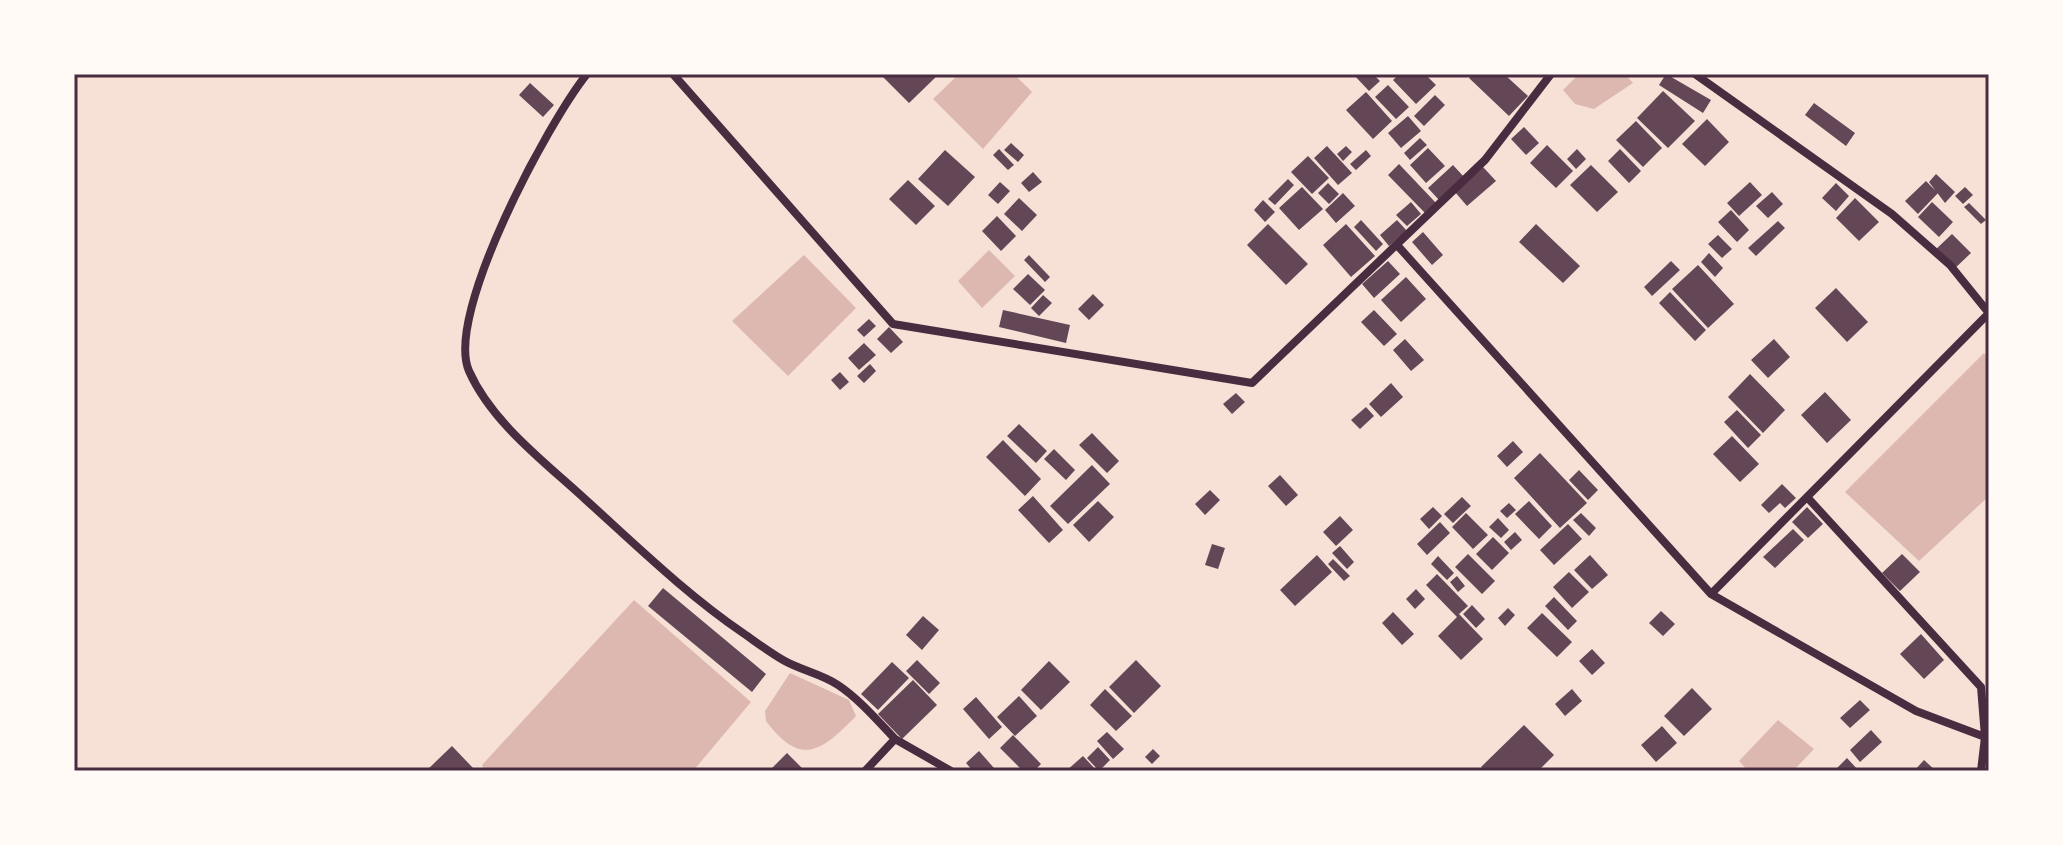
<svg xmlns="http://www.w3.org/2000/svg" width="2063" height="845" font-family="Jost,sans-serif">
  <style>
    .water { fill: #dcb8b0 }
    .building { fill: #644757 }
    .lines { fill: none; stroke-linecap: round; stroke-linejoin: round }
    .minor { stroke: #4a2c40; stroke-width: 8 }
    .neatline { fill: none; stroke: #4a2c40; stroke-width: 3 }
  </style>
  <rect width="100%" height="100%" fill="#f7e1d7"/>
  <path class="water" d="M959,74h55l18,18 -49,57 -50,-50z
    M1579,74h46l8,9 -39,26 -19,-5 -12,-14z
    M989,250l26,26 -33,32 -24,-27z
    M804,255l52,53 -68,68 -56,-55z
    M1984,353l5,6v137l-70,65 -74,-69z
    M634,600l117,102 -58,69h-208l-3,-6z
    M790,673l59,27 7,16c-34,35 -55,52 -90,5l-1,-10z
    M1778,720l36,29 -21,22h-45l-9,-10z"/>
  <path class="building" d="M880,74h59l-30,29z
    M1353,74h20l7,7 -11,10z
    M1399,74h26l11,11 -20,19 -23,-24z
    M1473,74h31l24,22 -19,20 -40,-38z
    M1666,74l45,26 -8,13 -44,-28z
    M530,83l24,22 -11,12 -24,-22z
    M1388,85l21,22 -13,12 -21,-22z
    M1663,91l32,30 -27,27 -31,-30z
    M1366,92l26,29 -19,18 -27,-29z
    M1435,95l10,10 -21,21 -10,-10z
    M1814,103l41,30 -9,13 -41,-31z
    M1408,116l13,15 -20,17 -13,-15z
    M1707,119l22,23 -24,24 -23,-22z
    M1636,121l26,27 -19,19 -27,-27z
    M1524,127l15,16 -13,12 -15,-16z
    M1420,138l7,7 -17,15 -6,-7z
    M1011,143l13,12 -6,7 -14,-12z
    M1547,145l26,26 -17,17 -26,-25z
    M1327,146l25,27 -14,12 -24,-27z
    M1346,146l6,6 -9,9 -6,-7z
    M1428,148l17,18 -19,17 -16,-18z
    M999,149l15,16 -6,5 -15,-15z
    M1577,149l9,10 -10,10 -9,-10z
    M1620,149l21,22 -12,12 -21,-22z
    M945,150l30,27 -27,29 -30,-27z
    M1366,150l5,6 -15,14 -6,-6z
    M1308,156l21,22 -17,16 -21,-22z
    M1399,164l37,39 -11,10 -37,-38z
    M1453,165l11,12 -25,23 -11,-12z
    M1591,165l27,27 -21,20 -27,-27z
    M1483,167l13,14 -29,25 -12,-14z
    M1033,172l9,10 -13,10 -8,-9z
    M1936,174l19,18 -10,11 -16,-21z
    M1288,179l6,6 -19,20 -7,-6z
    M908,180l27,26 -19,19 -27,-26z
    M1926,181l12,12 -20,21 -13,-13z
    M1000,182l10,9 -12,13 -10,-9z
    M1750,182l12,13 -23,21 -12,-13z
    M1328,183l11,11 -10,10 -11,-11z
    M1836,183l13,13 -13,15 -14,-13z
    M1302,187l21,22 -24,21 -20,-22z
    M1965,187l8,8 -10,9 -8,-8z
    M1772,192l11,12 -15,14 -12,-12z
    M1343,193l12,13 -19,17 -11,-13z
    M1019,198l18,17 -15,16 -18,-17z
    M1855,198l24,24 -20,19 -23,-23z
    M1263,200l12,12 -10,10 -11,-12z
    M1411,202l10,12 -14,12 -11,-11z
    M1932,202l21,20 -14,15 -21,-20z
    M1969,203l17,17 -5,4 -17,-17z
    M1731,210l18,20 -12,12 -19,-20z
    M997,216l19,20 -15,15 -19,-20z
    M1361,220l22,24 -7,7 -22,-24z
    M1397,220l10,11 -18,15 -9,-11z
    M1778,221l7,7 -29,28 -8,-8z
    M1268,224l40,40 -22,21 -39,-40z
    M1346,224l29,32 -24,21 -28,-32z
    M1536,224l44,42 -17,17 -44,-41z
    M1423,232l20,23 -11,10 -20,-23z
    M1952,234l19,19 -19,18 -19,-19z
    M1718,235l14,14 -10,9 -14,-14z
    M1709,253l14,15 -8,9 -14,-15z
    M1029,255l21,22 -5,5 -21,-22z
    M1388,261l12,13 -26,24 -12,-14z
    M1671,261l9,9 -28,26 -8,-9z
    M1698,265l36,39 -26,24 -36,-39z
    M1028,274l17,16 -15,15 -17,-16z
    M1406,277l20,22 -25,23 -20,-22z
    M1836,288l32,34 -21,20 -32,-34z
    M1670,292l36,38 -11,11 -36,-38z
    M1093,294l11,11 -15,15 -11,-11z
    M1043,295l9,8 -13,13 -8,-8z
    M1003,310l67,15 -4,18 -67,-16z
    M1374,310l23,24 -13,12 -23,-24z
    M869,319l7,7 -12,11 -7,-7z
    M889,327l14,15 -12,11 -14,-14z
    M1405,339l19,21 -13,11 -18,-21z
    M1774,339l16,18 -22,21 -17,-18z
    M864,343l12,12 -17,15 -11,-12z
    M870,364l6,7 -12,12 -7,-7z
    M840,372l9,10 -9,8 -9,-10z
    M1750,374l35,36 -22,23 -35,-36z
    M1391,383l12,14 -22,20 -12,-13z
    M1825,392l26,28 -24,23 -26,-28z
    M1236,393l9,9 -13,12 -9,-10z
    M1366,407l8,9 -14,13 -9,-9z
    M1737,410l24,25 -13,13 -24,-26z
    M1019,424l28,27 -11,12 -29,-27z
    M1092,433l27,28 -12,12 -28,-28z
    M1732,436l27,28 -19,18 -27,-28z
    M1003,440l38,39 -16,17 -39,-39z
    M1513,441l10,11 -16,15 -10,-11z
    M1054,449l21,21 -9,10 -22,-21z
    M1540,453l47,50 -27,25 -46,-50z
    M1092,465l18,19 -42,40 -18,-18z
    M1579,470l19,20 -10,10 -19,-20z
    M1280,475l18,20 -12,11 -18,-20z
    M1782,484l14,14 -11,10 -5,-5 -11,10 -8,-8z
    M1210,490l10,10 -15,15 -10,-11z
    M1033,496l30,34 -14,13 -31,-33z
    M1462,497l9,9 -18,17 -9,-9z
    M1098,501l16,16 -25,25 -16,-17z
    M1529,501l23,25 -13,13 -24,-25z
    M1509,503l7,7 -9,8 -7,-7z
    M1433,507l9,9 -13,13 -9,-10z
    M1807,507l16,17 -15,14 -16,-16z
    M1466,513l22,22 -15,14 -21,-22z
    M1581,513l15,15 -7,8 -16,-16z
    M1340,516l13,14 -17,16 -13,-14z
    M1498,518l11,12 -8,8 -12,-11z
    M1440,522l10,11 -23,22 -10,-11z
    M1568,524l14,15 -28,26 -14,-15z
    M1793,529l11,11 -29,28 -12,-11z
    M1515,532l7,8 -11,10 -7,-8z
    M1493,537l16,16 -17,17 -16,-16z
    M1212,544l13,4 -7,21 -13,-4z
    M1340,546l14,16 -7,7 -15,-16z
    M1468,554l27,27 -13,13 -27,-27z
    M1902,554l18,18 -20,19 -18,-18z
    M1317,555l15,17 -37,34 -15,-16z
    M1590,555l18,20 -16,14 -18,-19z
    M1438,556l16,17 -7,7 -16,-16z
    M1333,559l17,17 -6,5 -16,-17z
    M1569,572l20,20 -17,16 -19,-21z
    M1437,574l31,32 -9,8 24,25 -22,21 -23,-24 19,-19 -31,-32z
    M1457,576l8,10 -7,6 -8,-10z
    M663,588l103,86 -14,18 -104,-86z
    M1416,589l9,10 -10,10 -9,-10z
    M1554,597l23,24 -9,9 -23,-24z
    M1472,605l13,14 -9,9 -13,-14z
    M1508,608l7,7 -10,11 -7,-8z
    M1661,611l14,13 -12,12 -14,-13z
    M1393,612l21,22 -12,11 -20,-22z
    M1542,613l30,29 -15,15 -30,-29z
    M923,616l16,14 -17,20 -16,-15z
    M1921,634l23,26 -20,19 -24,-25z
    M1592,649l13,14 -13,12 -13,-14z
    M917,660l23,23 -11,11 -23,-23z
    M1136,660l25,26 -27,27 -25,-26z
    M1049,661l21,21 -29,28 -20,-20z
    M892,662l17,16 -31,32 -17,-16z
    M913,680l24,25 -35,34 -24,-25z
    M1692,688l20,21 -28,27 -20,-20z
    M1105,689l27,27 -16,15 -26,-26z
    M1572,689l10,12 -17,15 -10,-12z
    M1019,696l18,20 -22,20 -18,-19z
    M976,697l26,30 -13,12 -26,-30z
    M1860,700l10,10 -20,18 -10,-10z
    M1524,725l30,30 -16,16h-53l-4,-4z
    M1662,726l15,17 -21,19 -15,-17z
    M1871,730l11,12 -22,20 -10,-12z
    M1107,732l17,17 -11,10 -16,-18z
    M1013,735l28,29 -7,7h-11l-23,-23z
    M452,746l21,22 -4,3h-43z
    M1098,747l12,13 -11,11 -12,-13z
    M1153,749l7,7 -8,8 -7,-7z
    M979,751l15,17 -4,3h-17l-7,-8z
    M787,753l18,18h-36z
    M1083,756l14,15h-31z
    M1847,758l12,13h-25z
    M1924,760l12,11h-22z"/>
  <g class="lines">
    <path class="minor" d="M587,74c-38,47 -143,241 -118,297 23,52 77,92 117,129 51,46 100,94 157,133 13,9 26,19 40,27 17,10 39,14 55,25 21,14 39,35 57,54l-30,32
      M673,74l220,250 359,59 233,-223 66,-86
      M1695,74l197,140 58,51 38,47
      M1397,245l314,349 205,117 69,26 -4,34
      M1807,497l174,190 4,50
      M1711,594l278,-281
      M895,739l56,32"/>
  </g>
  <rect width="2063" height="845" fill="none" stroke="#fffaf5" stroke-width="152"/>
  <rect x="76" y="76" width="1911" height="693" class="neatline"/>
</svg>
